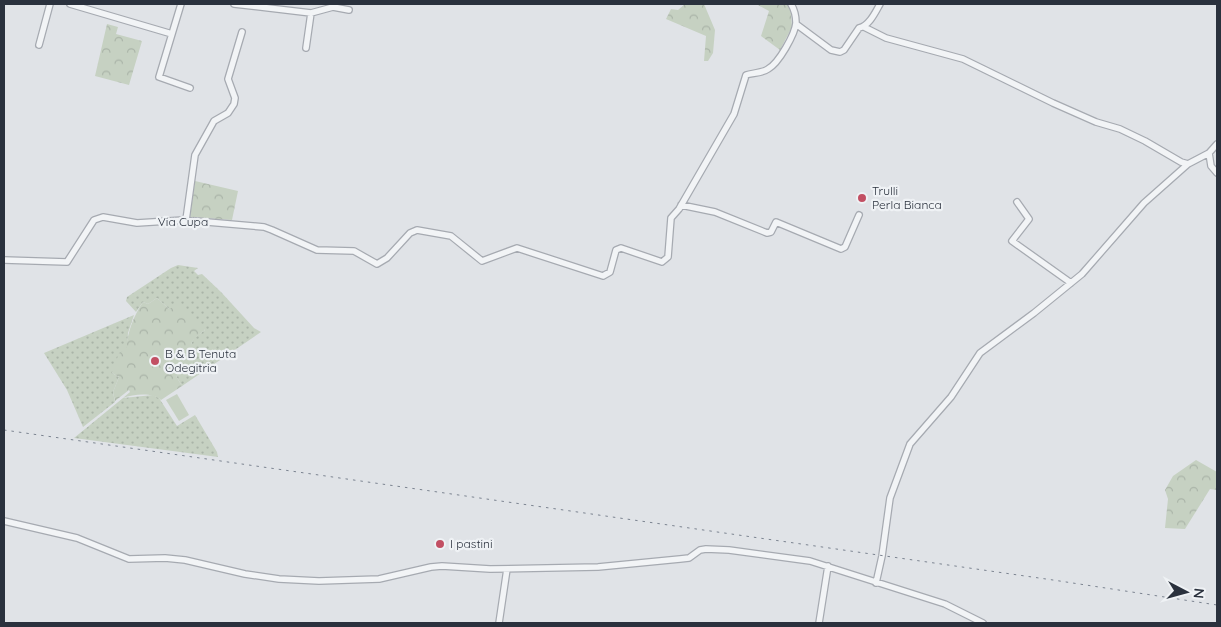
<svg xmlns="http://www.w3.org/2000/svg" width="1221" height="627" font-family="Quicksand,sans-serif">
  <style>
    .grass { fill: url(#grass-dots) }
    .forest { fill: url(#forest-crowns) }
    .pitch { fill: #c6d1c2 }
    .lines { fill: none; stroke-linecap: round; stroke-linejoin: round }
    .minor-casing { stroke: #a6aab1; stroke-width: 8 }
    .minor { stroke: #f2f4f6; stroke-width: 5.5 }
    .rail { stroke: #7b8390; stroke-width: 1; stroke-dasharray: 2.5 5; stroke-linecap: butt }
    .poi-dot { fill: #c24f63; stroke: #eff2f5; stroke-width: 2 }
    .labels { text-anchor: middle; stroke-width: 4.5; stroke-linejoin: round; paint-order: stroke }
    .poi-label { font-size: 12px; fill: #2a313d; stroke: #eff2f5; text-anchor: start }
    .street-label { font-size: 12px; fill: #2a313d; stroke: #eff2f5 }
  </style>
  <defs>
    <pattern id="grass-dots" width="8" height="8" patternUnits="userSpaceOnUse" patternTransform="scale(1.25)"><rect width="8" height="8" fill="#c6d1c2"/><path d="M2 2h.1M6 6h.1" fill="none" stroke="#aab4a8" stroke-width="1.8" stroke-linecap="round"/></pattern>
    <pattern id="forest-crowns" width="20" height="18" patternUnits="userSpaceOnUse" patternTransform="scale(1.25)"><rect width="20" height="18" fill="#c6d1c2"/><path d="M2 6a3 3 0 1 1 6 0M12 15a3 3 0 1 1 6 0" fill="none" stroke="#aab4a8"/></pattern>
  </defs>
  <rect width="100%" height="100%" fill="#e0e3e7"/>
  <path class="grass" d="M178,265l20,3 -4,3 4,4 4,-1 19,18 33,36 7,4 -79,54 -6,-10 18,-38 11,-8 -36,-21 -12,-11 -9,6 -5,-2 -7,10 -10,-11 1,-4 44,-29z
    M134,315l-6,18 -1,16 -15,24 7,4 -6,15 2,10 -32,25 -16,-37 -23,-37z
    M153,395l6,3 18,28 18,-11 22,37 1,5 -144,-19 49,-40z"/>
  <path class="forest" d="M685,4h19l11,26 -2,23 -5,8h-4l2,-25 -40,-17 5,-10 7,1z
    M756,4h34l2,23 -12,23 -19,-14 8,-25z
    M107,24l11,3 -2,7 26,7 -13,44 -34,-9z
    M195,181l43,10 -6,29 -42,-3z
    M157,298l12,11 11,-5 25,26c-18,13 -15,14 -11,34l-18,12 6,10 -21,14c-8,-8 -27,-6 -38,-2l7,-6 -1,-2 -14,11 -2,-9 6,-15 -7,-4 7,-20 7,-4c2,-18 7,-32 17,-47l5,2z
    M1196,460l21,12v18l-7,-1 -25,40 -20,-1 3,-29 -3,-9 8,-14z"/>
  <path class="pitch" d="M177,394l12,21 -10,6 -13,-21z"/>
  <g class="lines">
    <g class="minor-casing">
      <path id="minor" d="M70,4l102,30
        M181,4l-22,73 31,11
        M234,4l77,9 22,-6 16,3
        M796,24l35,26 9,2 4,-2 15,-22c10,-2 16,-15 21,-24
        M864,27l22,11 77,21 90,44 43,19 24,7 25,12 36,21 7,2
        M39,45l11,-41
        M306,48l5,-35
        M1209,153l2,13 6,7
        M1017,202l12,17 -17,22 59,42
        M681,205l34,7 52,21 4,-1 5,-10 65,27 4,-2 14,-32
        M186,220l9,-65 19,-34 14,-8 6,-9 1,-6 -7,-19 14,-47
        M4,260l63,2 27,-42 9,-3 34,6 47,-3 80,7 8,3 45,20 37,1 23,13 10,-6 23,-25 7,-3 34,6 31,25 35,-13 86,28 7,-4 6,-22 5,-2 41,14 6,-5 3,-39 8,-9 55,-95 12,-39c6,-2 17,-2 22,-6 11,-6 27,-35 28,-46 0,-7 -2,-14 -5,-19
        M4,521l73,17 52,21 36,-1 20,2 60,14 34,5 40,2 60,-2 52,-12 11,-1 48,3 108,-2 82,-8 9,-1 11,-8 6,-1 23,1 81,11 135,43 38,19
        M876,583l6,-27 8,-58 20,-54 41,-47 29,-44 54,-40 48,-39 62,-71 44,-39 21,-11 8,-9
        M499,623l8,-54
        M819,623l9,-57"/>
    </g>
    <use href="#minor" class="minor"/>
    <path class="rail" d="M4,430l1049,150 164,25"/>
  </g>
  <g class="poi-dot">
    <circle cx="862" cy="198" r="5"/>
    <circle cx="155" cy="361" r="5"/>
    <circle cx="440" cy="544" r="5"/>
  </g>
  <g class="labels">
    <g class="poi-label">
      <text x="872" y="195">Trulli<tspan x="872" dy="14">Perla Bianca</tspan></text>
      <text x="165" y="358">B &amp; B Tenuta<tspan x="165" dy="14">Odegitria</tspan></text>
      <text x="450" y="548">I pastini</text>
    </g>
    <g class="street-label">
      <text x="183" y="226">Via Cupa</text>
    </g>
  </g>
  <rect width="1221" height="627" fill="none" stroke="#2a313d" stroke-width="10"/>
  <g transform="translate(1186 592) rotate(96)" stroke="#eff2f5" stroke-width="4" paint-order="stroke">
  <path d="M0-4L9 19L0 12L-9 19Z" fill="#2a313d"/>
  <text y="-8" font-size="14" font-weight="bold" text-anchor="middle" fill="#2a313d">N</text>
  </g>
</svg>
